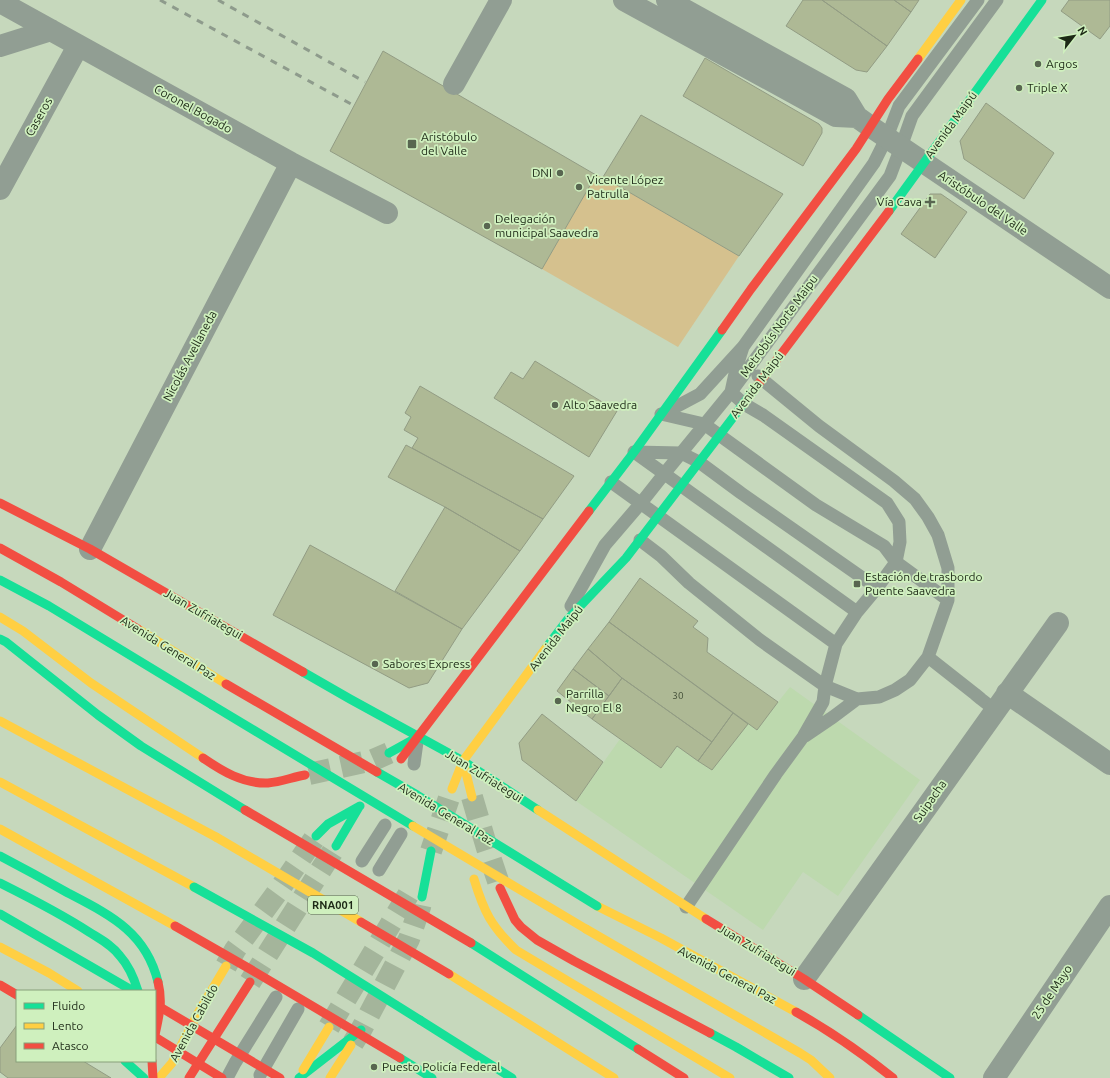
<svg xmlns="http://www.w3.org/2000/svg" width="1110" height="1078" font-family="Ubuntu,sans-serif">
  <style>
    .built { fill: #bdd9ae }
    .green { fill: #d5c18e }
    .building { fill: #aeb995; stroke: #929c84 }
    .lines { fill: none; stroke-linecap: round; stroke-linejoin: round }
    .secondary-tunnel { stroke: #a4b59b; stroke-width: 22; stroke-dasharray: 22 11; stroke-linecap: butt }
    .highway-tunnel { stroke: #a4b59b; stroke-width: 22; stroke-dasharray: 22 11; stroke-linecap: butt }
    .lane { stroke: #919e93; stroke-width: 13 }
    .street { stroke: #919e93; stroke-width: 22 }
    .fast { stroke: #16e098; stroke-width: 9 }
    .slow { stroke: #ffcf43; stroke-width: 9 }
    .jam { stroke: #f24e42; stroke-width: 9 }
    .rail { stroke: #8e9b8c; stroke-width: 3; stroke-dasharray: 7 7; stroke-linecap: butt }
    .fast-bridge { stroke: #16e098; stroke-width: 9 }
    .slow-bridge { stroke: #ffcf43; stroke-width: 9 }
    .jam-bridge { stroke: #f24e42; stroke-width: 9 }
    .poi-dot { fill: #586650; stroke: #cff0be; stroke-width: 1.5 }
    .labels { text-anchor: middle; stroke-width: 3.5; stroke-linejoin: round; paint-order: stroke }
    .number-label { font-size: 10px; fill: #414d36 }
    .shield { fill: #cff0be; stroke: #526548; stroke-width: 1 }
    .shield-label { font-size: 11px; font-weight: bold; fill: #1d2916 }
    .poi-label { font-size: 12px; fill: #1d2916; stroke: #cff0be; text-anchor: start }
    .street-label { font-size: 12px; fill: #1d2916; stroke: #cff0be }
  </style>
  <rect width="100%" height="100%" fill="#c6d8bc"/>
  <path class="built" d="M609,622l148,108 21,-28 12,-15 130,93 -82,116 -35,-24 -40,58 -187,-129 44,-62 -32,-90z"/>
  <path class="green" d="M596,175l7,2 136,79 -61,91 -136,-78z"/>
  <path class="building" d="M803,0h19l65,46 -20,26 -11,-2 -70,-44z
    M822,0h72l17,12 -24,34z
    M894,0h25l-8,12z
    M1069,0h41v26l-10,13 -39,-28z
    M383,51l213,124 -54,94 -212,-118z
    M705,58l114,66 3,4v5l-19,33 -120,-70z
    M986,103l68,50 -30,46 -60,-40 -4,-18z
    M641,115l142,79 -44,62 -136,-79z
    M930,194h11l26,18 -32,46 -34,-24z
    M535,361l82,50 -28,46 -95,-59 17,-26 12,7z
    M420,386l154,90 -31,43 -131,-71 6,-10 -14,-8 7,-13 -6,-4z
    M406,445l137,74 -23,32 -75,-44 -57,-30z
    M445,507l75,44 -58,78 -67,-38z
    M310,545l152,84 -34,54 -19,5 -136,-73z
    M640,578l58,43 -5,6 15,11 -1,14 71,50 -21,28 -148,-108z
    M609,622l124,91 -21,29 -90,-64 -34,-29z
    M588,649l34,29 -13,18 -36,-27z
    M573,669l36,27 -17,23 -35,-28z
    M622,678l90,64 -14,19 -21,-15 -16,22 -69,-49z
    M733,713l15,11 -36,46 -14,-9z
    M542,714l61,48 -27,39 -54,-41 -3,-17z
    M17,1025v36h66l28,17h-103l-8,-6v-24z"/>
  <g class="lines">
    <path class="secondary-tunnel" d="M431,851l21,-62
      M226,966l9,-16 44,-60 37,-54
      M250,982l86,-136
      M329,1027l82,-137
      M353,1043l8,-13 48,-91 11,-32 2,-10"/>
    <path class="highway-tunnel" d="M309,774l64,-14 16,-7
      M472,797l15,51 13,39"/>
    <path class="lane" d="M668,411l32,-17 43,-47 131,-184 13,-26 12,-31 79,-106
      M661,414l43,10 112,81 68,41 12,16 52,38
      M634,452l47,1 18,9 42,31 136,95
      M634,452l223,160
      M611,482l225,162
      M640,540l21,16 28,27 71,57 65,46 32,13 22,-2 16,-7 15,-10 18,-23 20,-57v-32l-10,-33 -10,-18 -13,-18 -21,-18 -75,-55 -61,-50
      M571,606l34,-61 36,-42 23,-29 67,-82 159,-216 11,-29 11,-31 85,-116
      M928,657l47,37 6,5 14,11
      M805,736l28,-19 24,-18
      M414,764l3,-22
      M362,861l23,-36
      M379,870l22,-36
      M686,907l90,-133 27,-37 20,-35 2,-16 11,-42 21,-32 20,-24 19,-26 4,-20 -1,-20 -12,-19 -124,-88 -19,-11 -13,-12 5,-23 7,-22
      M260,1075l38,-66
      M227,1078l8,-15 41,-66"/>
    <path class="street" d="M624,0l212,116 21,1
      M667,0l179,99 11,18 14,10 239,161
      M0,2l291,161 96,50
      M0,46l51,-16
      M454,84l47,-84
      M0,189l78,-143
      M90,549l201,-386
      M1007,693l103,71
      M804,979l254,-356
      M994,1078l116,-172"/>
    <path class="fast" d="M889,211l153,-211
      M589,511l45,-59 88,-122
      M0,580l49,26 163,99
      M0,639l6,3 92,73 43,31 104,64
      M546,648l22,-29 58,-61 131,-172
      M303,672l47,27 113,62 75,49
      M389,753l29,-16
      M316,836l12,-12 32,-18
      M336,846l23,-39
      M0,856c23,12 45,24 68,37 42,22 78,39 90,89
      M0,883c30,15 60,30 89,49 11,7 23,13 31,24 9,10 14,22 18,35
      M422,897l9,-46
      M0,914l133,77
      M471,943l167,106
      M858,1015l92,63
      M420,1020l92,58
      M710,1033l26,14 53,31
      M400,1058l32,20
      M125,1061l19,17
      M299,1078l62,-48"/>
    <path class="slow" d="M918,59l43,-59
      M0,617l23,14 68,52 112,75
      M138,629l88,55
      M0,721l216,116
      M463,761l9,36
      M0,782l194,105
      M452,789l11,-28 83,-113
      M538,810l168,109
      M0,829l175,97
      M474,879c10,33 17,47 42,71l214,128
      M597,906l64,32 135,74
      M586,929l214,124 11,7 19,18
      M0,947l49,26 29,18
      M449,974l165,104
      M303,1070l26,-43
      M159,1078l13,-15 26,-50 28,-47
      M330,1078l21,-33"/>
    <path class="jam" d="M722,330l29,-41 105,-140 32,-50 30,-40
      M757,386l132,-175
      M0,503l90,46 213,123
      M0,548l61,34 77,47
      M203,758c19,13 40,26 65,25 13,-1 25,-6 37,-8
      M401,759l188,-248
      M500,888l15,32 6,7 16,13 37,21 136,72
      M706,919l98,60 54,36
      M0,985l17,10
      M796,1012c34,19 66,41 97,66
      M155,1035c4,-20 8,-32 3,-53
      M638,1049l46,29
      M152,1061l1,17
      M189,1078l61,-96"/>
    <path class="rail" d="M160,0l193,105
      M218,0l147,82"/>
    <path class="fast-bridge" d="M212,705l201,121
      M377,772l40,23 180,111
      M194,887l119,66 107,67"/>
    <path class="slow-bridge" d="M413,826l173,103
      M216,837l145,85"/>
    <path class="jam-bridge" d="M226,684l151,88
      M245,810l226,133
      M361,922l88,52
      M175,926l75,43 150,89
      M155,1004l125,74
      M155,1037l67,41"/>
  </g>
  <g class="poi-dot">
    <circle cx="1038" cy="64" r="4"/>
    <circle cx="1019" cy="88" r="4"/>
    <rect x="407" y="139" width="10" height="10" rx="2"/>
    <circle cx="560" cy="173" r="4"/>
    <circle cx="579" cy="187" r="4"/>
    <path d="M928 196h4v4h4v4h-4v4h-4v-4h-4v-4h4z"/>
    <circle cx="487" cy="226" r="4"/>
    <circle cx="555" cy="405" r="4"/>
    <rect x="853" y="580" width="8" height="8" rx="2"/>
    <circle cx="375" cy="664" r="4"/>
    <circle cx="558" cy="701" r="4"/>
    <circle cx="374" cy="1067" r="4"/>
  </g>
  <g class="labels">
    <g class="number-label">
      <text x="678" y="699">30</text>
    </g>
    <rect class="shield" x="308" y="896" width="50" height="18" rx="3"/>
    <g class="shield-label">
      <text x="333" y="909">RNA001</text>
    </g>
    <g class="poi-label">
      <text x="1046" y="68">Argos</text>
      <text x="1027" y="92">Triple X</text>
      <text x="421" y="141">Aristóbulo<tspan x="421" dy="14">del Valle</tspan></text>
      <text x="552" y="177" text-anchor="end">DNI</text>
      <text x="587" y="184">Vicente López<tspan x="587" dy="14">Patrulla</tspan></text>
      <text x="922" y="206" text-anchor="end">Vía Cava</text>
      <text x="495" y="223">Delegación<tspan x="495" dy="14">municipal Saavedra</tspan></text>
      <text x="563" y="409">Alto Saavedra</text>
      <text x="865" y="581">Estación de trasbordo<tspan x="865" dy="14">Puente Saavedra</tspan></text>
      <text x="383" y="668">Sabores Express</text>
      <text x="566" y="698">Parrilla<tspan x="566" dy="14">Negro El 8</tspan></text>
      <text x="382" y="1071">Puesto Policía Federal</text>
    </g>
    <g class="street-label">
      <text transform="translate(193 109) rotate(29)" y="4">Coronel Bogado</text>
      <text transform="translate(39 117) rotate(-61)" y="4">Caseros</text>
      <text transform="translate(951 125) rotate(-54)" y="4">Avenida Maipú</text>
      <text transform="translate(983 203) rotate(34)" y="4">Aristóbulo del Valle</text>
      <text transform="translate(779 326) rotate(-54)" y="4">Metrobús Norte Maipu</text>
      <text transform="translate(190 356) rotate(-62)" y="4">Nicolás Avellaneda</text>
      <text transform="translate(757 385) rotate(-53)" y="4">Avenida Maipú</text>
      <text transform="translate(203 614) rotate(30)" y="4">Juan Zufriategui</text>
      <text transform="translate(556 638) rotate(-52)" y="4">Avenida Maipú</text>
      <text transform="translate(168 648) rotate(32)" y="4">Avenida General Paz</text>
      <text transform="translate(484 776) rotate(32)" y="4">Juan Zufriategui</text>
      <text transform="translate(930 801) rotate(-55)" y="4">Suipacha</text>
      <text transform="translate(446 814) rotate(31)" y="4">Avenida General Paz</text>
      <text transform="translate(757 950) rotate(31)" y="4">Juan Zufriategui</text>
      <text transform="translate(727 975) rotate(28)" y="4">Avenida General Paz</text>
      <text transform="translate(1052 992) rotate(-56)" y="4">25 de Mayo</text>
      <text transform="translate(194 1023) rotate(-61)" y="4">Avenida Cabildo</text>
    </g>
  </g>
  <rect x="16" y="990" width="140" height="72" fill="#cff0be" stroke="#88a07b"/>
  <rect x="24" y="1003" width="20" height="6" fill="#16e098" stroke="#88a07b"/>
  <text x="52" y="1010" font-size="12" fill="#1d2916">Fluido</text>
  <rect x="24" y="1023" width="20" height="6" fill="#ffcf43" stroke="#88a07b"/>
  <text x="52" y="1030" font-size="12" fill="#1d2916">Lento</text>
  <rect x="24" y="1043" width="20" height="6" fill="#f24e42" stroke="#88a07b"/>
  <text x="52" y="1050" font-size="12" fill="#1d2916">Atasco</text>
  <g transform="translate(1074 36) rotate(59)" stroke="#cff0be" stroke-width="3" paint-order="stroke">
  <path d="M0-3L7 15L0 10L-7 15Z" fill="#1d2916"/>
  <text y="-6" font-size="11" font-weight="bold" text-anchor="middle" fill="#1d2916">N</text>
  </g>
</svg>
